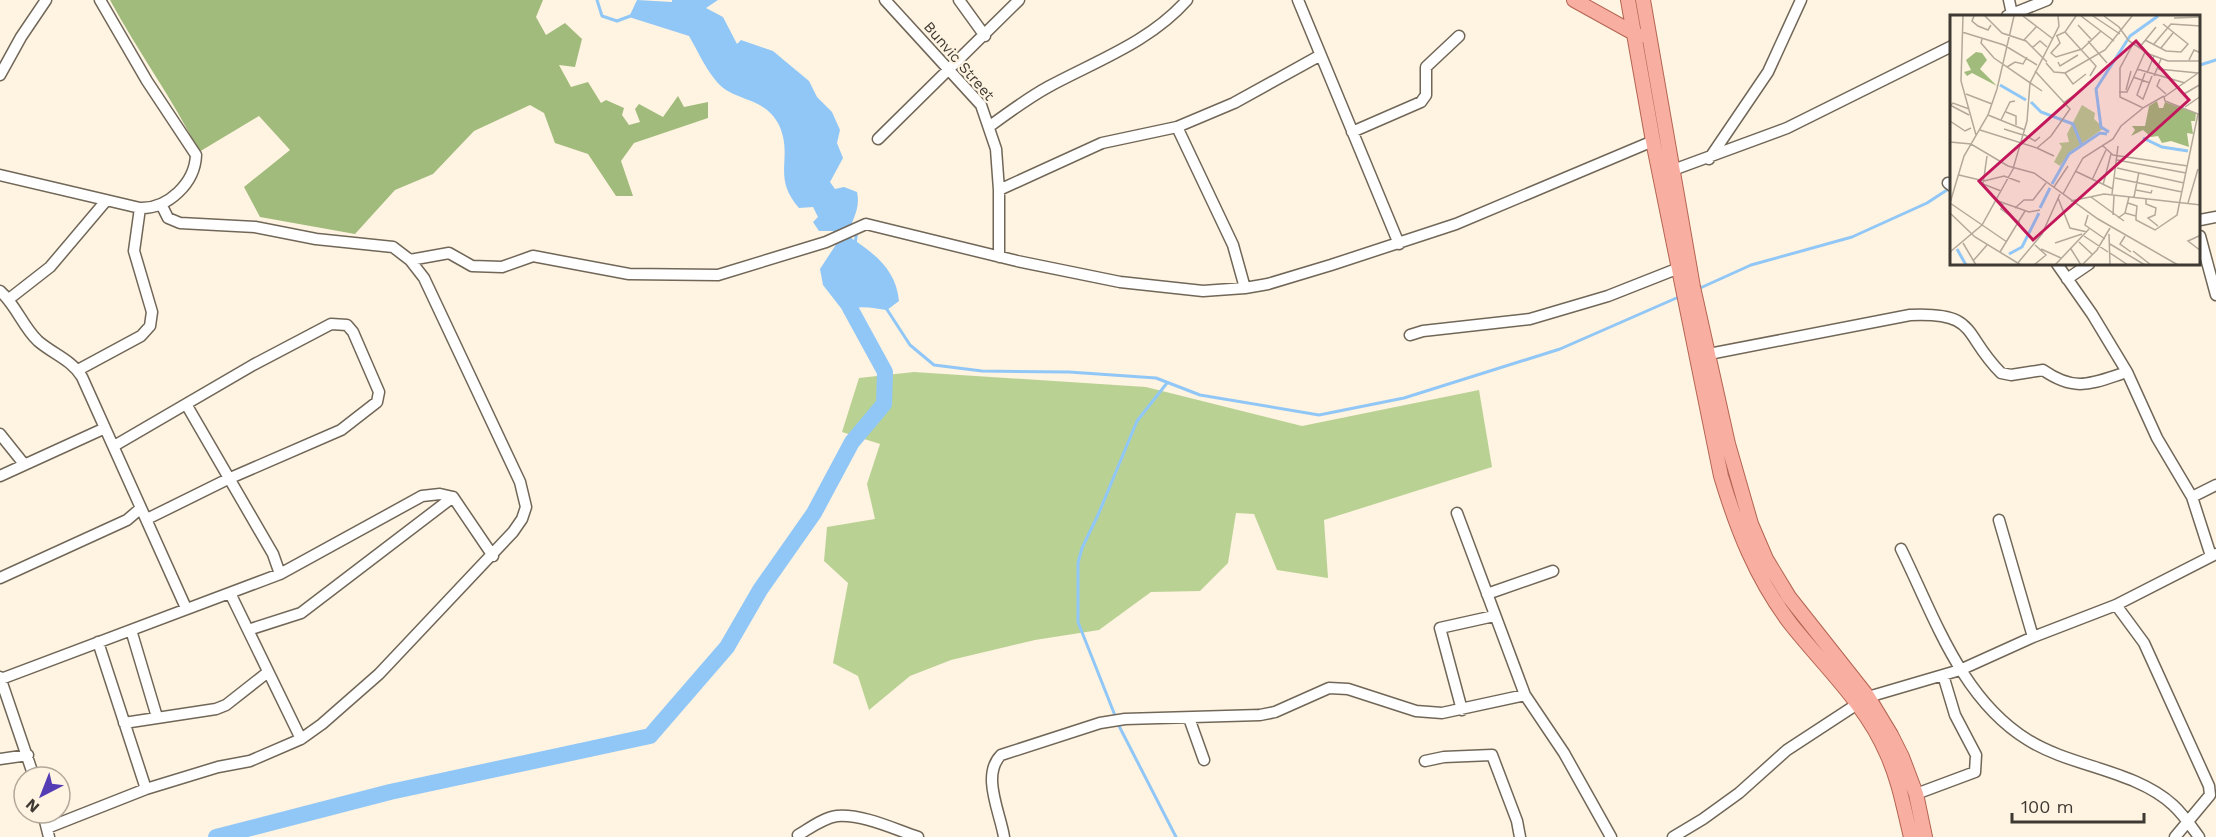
<svg xmlns="http://www.w3.org/2000/svg" width="2216" height="837" font-family="'Work Sans',sans-serif">
  <style>
    .green { fill: #b9d294 }
    .forest { fill: #a1bb7c }
    .water { fill: #90c7f7 }
    .lines { fill: none; stroke-linecap: round; stroke-linejoin: round }
    .stream { stroke: #90c7f7; stroke-width: 3 }
    .river { stroke: #90c7f7; stroke-width: 16 }
    .minor-casing { stroke: #716758; stroke-width: 13 }
    .major-casing { stroke: #b46452; stroke-width: 16 }
    .minor { stroke: #fff; stroke-width: 10 }
    .major { stroke: #f8afa1; stroke-width: 14 }
    .labels { text-anchor: middle; stroke-width: 4.5; stroke-linejoin: round; paint-order: stroke }
    .street-label { font-size: 15px; fill: #3e3a33; stroke: #fff3e1 }
    .inset-river { fill: none; stroke: #90c7f7; stroke-width: 3 }
    .inset-road { fill: none; stroke: #b2a99b; stroke-width: 1.5 }
    .view { fill: #c2185b; fill-opacity: 0.15; stroke: #c2185b; stroke-width: 3 }
    .inset-edge { fill: none; stroke: #3e3a33; stroke-width: 3 }
  </style>
  <rect width="100%" height="100%" fill="#fff3e1"/>
  <path class="green" d="M914,372l232,15 156,39 177,-36 13,77 -168,53 4,58 -51,-8 -23,-56 -18,-1 -8,50 -28,28 -49,1 -52,38 -64,10 -84,20 -41,16 -41,34 -11,-34 -25,-13 15,-80 -24,-22 3,-34 48,-8 -8,-35 13,-40 -38,-12 17,-54z"/>
  <path class="forest" d="M110,0h433l-7,17 10,18 19,-12 17,16 -7,28 -16,-2 12,22 17,-5 13,21 5,-3 18,8 -2,7 7,10 11,-3 -5,-13 4,-5 24,13 15,-21 6,11 24,-5v16l-74,25 -13,18 12,35h-17l-28,-42 -33,-11 -11,-30 -14,-8 -56,26 -41,43 -38,16 -40,44 -95,-17 -16,-30 46,-37 -31,-34 -60,36c-26,-53 -61,-100 -89,-152z"/>
  <path class="water" d="M637,0l35,2v-2h46l-12,8 17,9 14,27 4,-4 32,11 36,30 8,16 15,15 8,18 -3,13 6,15 -13,24 5,7 9,-2 13,5c4,18 -6,28 -9,44 26,17 48,33 51,65l-12,9c-14,-2 -31,-6 -43,2l-21,-27 -3,-16 17,-26 -4,-12h-14l-6,-9 5,-5 -5,-10 -14,1c-28,-32 -5,-50 -20,-83 -12,-24 -33,-23 -53,-35 -16,-11 -27,-37 -37,-54l-60,-19z"/>
  <g class="lines">
    <path class="stream" d="M597,0l5,16 15,5 16,-6
      M2200,65l16,-5
      M855,244l2,-14
      M1698,289l53,-24 101,-28 75,-34 23,-15
      M886,308l24,37 24,20 48,6 87,1 87,6 44,17 119,20 85,-17 156,-49 121,-53
      M1116,718l-38,-96v-59l4,-15 16,-33 39,-94 30,-38
      M1118,724l58,113"/>
    <path class="river" d="M216,837l174,-45 260,-56 77,-89 33,-57 54,-77 38,-71 32,-38 1,-32 -35,-64"/>
    <g class="minor-casing">
      <path id="minor" d="M885,0l96,105 15,44 3,41v67
        M959,0l26,36
        M1298,0l101,244
        M2009,0l3,14
        M2007,16l40,-16
        M0,75l21,-38 25,-37
        M990,126c19,-14 38,-28 58,-39 48,-26 102,-45 139,-87
        M1177,127l56,118 12,43
        M1352,132l69,-30 5,-7v-28l33,-31
        M878,139l141,-139
        M1709,159l59,-87 33,-72
        M1673,170l114,-42 165,-82
        M0,175l140,33c28,1 55,-25 56,-53l-49,-74 -47,-81
        M1948,183l4,3
        M999,190l103,-47 75,-16 57,-24 85,-47
        M2200,220l16,-3
        M2200,236l16,59
        M410,260l39,-7 23,13 30,1 31,-11 96,18 89,1 108,-33 40,-18 151,37 103,21 83,9 42,-3 23,-4 63,-19 125,-41 197,-83
        M2057,264l35,50 35,58 30,66 35,59 19,59
        M2067,279l22,-15
        M0,291c16,14 23,36 38,50 15,13 34,19 44,36l104,231
        M9,299l41,-32 55,-65
        M1410,335l13,-4 107,-12 78,-23 71,-28
        M1709,354l201,-39c69,-3 52,19 91,58l10,2 32,-5c33,23 49,13 84,2
        M78,370l63,-34 9,-10 2,-14 -18,-61 6,-43
        M186,404l87,150 7,20
        M0,434l24,30
        M114,446l139,-81 78,-41 16,1 6,7 26,60 -2,10 -36,28 -113,49 -81,40
        M0,476l103,-47
        M2192,497l24,-12
        M1457,513l68,182
        M1999,520l34,117
        M1901,549c33,67 60,150 127,191 43,27 107,30 145,65 10,9 18,21 26,32
        M0,578l127,-58 14,-12
        M230,593l71,146
        M1487,594l66,-23
        M2116,605l28,38 65,143 1,9 -35,42
        M131,630l26,87
        M248,630l53,-17 152,-116
        M98,642l48,147
        M0,677l34,100
        M1,679l279,-105 142,-78 18,-2 13,3 40,59
        M1462,710l-22,-82 54,-12
        M1189,718l15,42
        M124,723l92,-14 10,-4 42,-33
        M0,759l28,-4
        M1425,761l19,-4 48,-2 25,66 3,16
        M1916,794l59,-22 1,-17 -21,-40 -12,-40
        M43,813l6,24
        M47,828l99,-39 72,-22 32,-6 51,-22 21,-15 57,-50 134,-142 9,-13 4,-12 -6,-25 -96,-204 -14,-18 -17,-13 -77,-8 -61,-12 -75,-4 -12,-5 -6,-12
        M798,835c12,-7 25,-17 39,-19 26,-2 57,13 81,21
        M1004,837c-4,-25 -23,-62 -3,-82l99,-32 25,-4 135,-4 15,-3 54,-24 19,1 68,22 26,2 83,-18 39,58 47,84
        M1673,837l30,-18 36,-26 48,-43 81,-53 92,-27 73,-33 83,-32 100,-51"/>
    </g>
    <g class="major-casing">
      <path id="major" d="M1574,0l65,36
        M1628,0l25,141 68,335c16,53 35,102 69,147 33,42 76,81 97,131 12,26 17,55 24,83
        M1643,0l50,287 35,157 23,80 15,35 23,38 79,100 23,38 11,22 14,37 9,43"/>
    </g>
    <use href="#minor" class="minor"/>
    <use href="#major" class="major"/>
  </g>
  <g class="labels">
    <g class="street-label">
      <text transform="translate(959 61) rotate(49)" y="5">Bunvic Street</text>
    </g>
  </g>
  <g transform="translate(1950 15)">
    <rect width="250" height="250" fill="#fff3e1"/>
    <path d="M132,90l13,8 -1,6 10,9 -34,24 -10,14 -6,-4 8,-15 -3,-4 10,-1 -2,-8z" fill="#b9d294"/>
    <path d="M26,37l6,1 5,7 -7,9 17,17 -25,-13 -5,3 -3,-4 7,-2 -5,-10zM207,86l2,7h4l2,-6 31,11 -1,8h-4l2,13 -6,-1 2,14 -18,-6 -9,2 -4,-7 -7,1 -8,-7 -12,6 4,-6 -3,-4h13l4,-20z" fill="#a1bb7c"/>
    <path class="inset-river" d="M50,70l26,15M81,87l10,10 32,12 9,22M159,117l-8,-5 -5,-38 34,-53 28,-20M193,123l19,9 26,4M102,169l17,-30 31,-21 7,1M90,193l10,-20M7,234l9,16M59,239l13,-7 17,-34"/>
    <path class="inset-road" d="M13,1l-2,65 15,54M24,1l-2,5 6,5 10,4 3,-5M35,1l17,17 24,8 21,21M73,1l30,23M131,1l33,25M143,1l27,18M154,1l15,11 10,14 20,13 19,7h33M224,3l27,-1M128,10l13,14M12,17l42,13 33,20M115,17l31,34 -6,10M106,21l9,-4 11,-16M107,21l3,7 -9,10 5,4 26,-8 19,-18M32,24l-1,4 13,15 48,33M74,25l13,-14M195,25l21,11 15,1 7,-8 -25,-20M138,26l19,22M183,29l-13,24v29l23,11 21,-12M203,30l18,-21 30,2M82,33l8,-7 7,6M189,33l17,-21M211,33l12,-15M239,45l5,-10 7,3M108,47l2,4 18,-11M96,48l8,9 11,1 8,11 13,-10M57,52l8,-5 8,2 4,-7M187,54l48,14M208,54l40,4M115,58l40,-23 27,-34M195,58l-8,22 6,4 9,-23M197,58l7,-17M204,61l7,-17M183,62l17,6M210,64l-3,7 9,8M176,75l5,-19M169,77h8l18,-40M16,79l26,10M234,79l17,-10M113,88l16,-11M0,90l19,10M1,90l2,-2 16,6M235,92l16,-11M56,97l10,4v9M38,100l37,15M51,105l9,-18 5,-1M0,106l15,10 6,-3M54,114l19,6M30,115l57,18 14,-12 19,-27 -35,-38M73,119l12,7 5,-4M0,127l21,2 37,22 26,7 64,46 80,46M152,130l11,10 75,11M87,133l17,8M37,141l-4,28 18,7M167,145l69,13M167,153l67,15M125,156l38,18M9,160l25,6 20,-5 16,6M165,163l67,14M142,165l14,-30M153,170l8,-31M104,172l14,-21M186,175l15,3 1,-3M113,179l20,-36 30,-19 8,-13 22,-18M162,179l6,-48M141,182l33,24M184,182l5,-25M108,183l12,30 17,4M196,184v5l10,4 -1,7 -7,3 10,8M48,186l31,11 11,-2M121,186l33,-7 97,11M0,188l57,39M0,188l14,-47 24,-41 9,-26 17,-73M178,188l9,3 -1,10M238,188l10,-34M53,189l-2,5 19,14M65,193l9,-8h9l13,-17M0,198l25,24 46,28M175,198l11,3v4l19,10 22,-15 21,-101 -33,-13 -1,-4 37,-26M138,200l-3,10 20,14M163,200l1,-20M168,203l7,-5 4,-16M159,219l1,31M251,220l-13,6 13,10M134,221l24,16M175,221l-5,8 11,8M129,227l14,13M13,228l13,22M105,228l27,-9M160,229l35,21M91,234l20,9M121,234l10,16M183,236l18,14M0,237l32,-27 31,-56 14,-48 3,-38 29,-57 -1,-10M50,237l25,-41M160,238l18,12M23,246l14,-16M67,249l25,-30 18,-40M84,250l12,-10 -11,-10M105,250l34,-36M132,250l15,-15 13,-22"/>
    <path class="view" d="M186,26l53,59 -156,140 -54,-59z"/>
    <rect width="250" height="250" class="inset-edge"/>
  </g>
  <g transform="translate(42 795) rotate(222)"><circle r="28" fill="#fff3e1" stroke="#b2a99b" stroke-width="1.5"/>
  <path d="M0-4.5L10 22L0 15L-10 22Z" fill="#543cb4"/>
  <text y="-9" font-size="16" font-weight="bold" text-anchor="middle" fill="#3e3a33">N</text>
  </g>
  <path d="M2012 813v9h132v-9" fill="none" stroke="#3e3a33" stroke-width="3"/>
  <text x="2021" y="813" font-size="18" fill="#3e3a33" stroke="#fff3e1" stroke-width="4.5" paint-order="stroke">100 m</text>
</svg>
